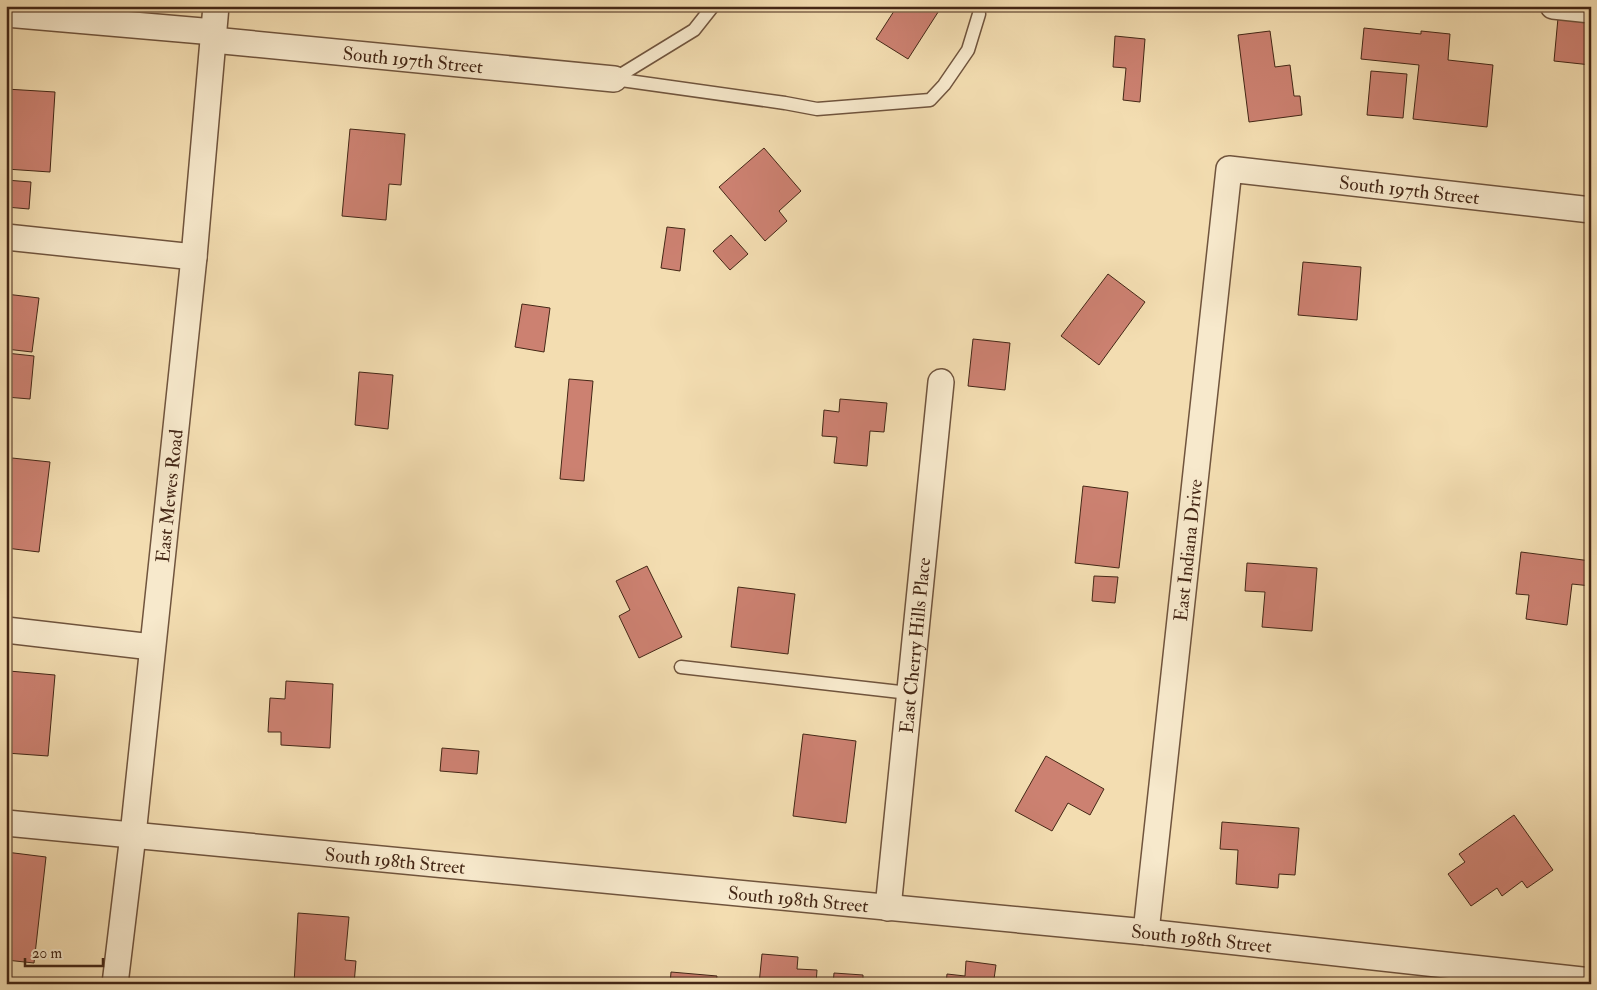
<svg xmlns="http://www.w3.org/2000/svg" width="1597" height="990" font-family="'IM FELL Double Pica',serif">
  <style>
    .building { fill: #cc8171; stroke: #442716 }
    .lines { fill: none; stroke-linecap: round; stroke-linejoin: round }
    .lane-casing { stroke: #70543d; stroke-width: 15 }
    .street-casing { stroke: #70543d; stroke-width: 28 }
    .lane { stroke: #f7e9cc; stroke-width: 12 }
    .street { stroke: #f7e9cc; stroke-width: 25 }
    .labels { text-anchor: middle; stroke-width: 4.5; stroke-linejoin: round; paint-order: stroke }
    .street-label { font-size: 19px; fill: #442716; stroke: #f7e9cc }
  </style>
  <rect width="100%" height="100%" fill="#f3ddb1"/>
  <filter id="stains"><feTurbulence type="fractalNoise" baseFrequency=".004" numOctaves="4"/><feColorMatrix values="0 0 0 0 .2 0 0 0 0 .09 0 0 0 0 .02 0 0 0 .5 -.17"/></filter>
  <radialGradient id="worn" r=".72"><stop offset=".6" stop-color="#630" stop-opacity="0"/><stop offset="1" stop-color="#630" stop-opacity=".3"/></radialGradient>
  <path class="building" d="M893,6h49l-34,53 -32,-20 20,-31z
    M1558,18l33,3v44l-37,-4z
    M1364,28l57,6v-3l29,3 -2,26 45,5 -6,62 -74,-8 6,-54 -58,-6z
    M1270,31l5,36 15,-2 4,31h6l2,19 -53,7 -11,-87z
    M1115,36l30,3 -5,63 -17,-2 3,-32 -13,-1z
    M1371,71l36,3 -4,44 -36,-3z
    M6,89l49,3 -5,80 -44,-3z
    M350,129l55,5 -4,51 -12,-1 -3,36 -44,-4z
    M764,148l37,43 -22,20 8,10 -22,20 -46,-54z
    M6,180l25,2 -2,27 -23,-2z
    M667,227l18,2 -5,42 -19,-3z
    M731,235l17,19 -18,16 -17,-19z
    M1303,262l58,5 -4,53 -59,-5z
    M1108,274l37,28 -46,63 -38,-29z
    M6,294l33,4 -7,54 -26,-3z
    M522,304l28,4 -6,44 -29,-5z
    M973,339l37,4 -5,47 -37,-4z
    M6,353l28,3 -4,43 -24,-2z
    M359,372l34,3 -5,54 -33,-4z
    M569,379l24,2 -9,100 -24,-2z
    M840,399l47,4 -3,29 -14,-1 -3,35 -33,-3 3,-26 -15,-1 2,-26 15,2z
    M12,458l38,4 -11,90 -33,-4v-49z
    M1083,486l45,6 -9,76 -44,-5z
    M1521,552l70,9v25l-19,-2 -5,41 -41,-6 3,-24 -13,-1z
    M1247,563l70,5 -5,63 -50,-4 3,-35 -20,-1z
    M647,566l35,71 -43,21 -20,-42 11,-6 -14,-29z
    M1094,576l24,1 -3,26 -23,-2z
    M738,587l57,7 -7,60 -57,-7z
    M9,671l46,4 -7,81 -42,-3v-56z
    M286,681l47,3 -3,64 -49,-3v-13h-13l2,-34 15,1z
    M803,734l53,7 -10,82 -53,-7z
    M442,748l37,3 -2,23 -37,-3z
    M1046,756l58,33 -14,26 -22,-12 -16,28 -37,-20z
    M1514,815l39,55 -26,18 -5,-7 -20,15 -5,-8 -26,18 -23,-32 17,-12 -6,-8z
    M1222,822l77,6 -4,47 -16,-1 -1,14 -42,-4 2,-34 -18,-1z
    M6,852l40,5 -12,106 -28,-3z
    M298,913l51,4 -4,43 11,1 -2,23h-60z
    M762,954l36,3 -1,12 20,1 -1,14h-57z
    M966,961l30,4 -2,14 19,2v3h-67l1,-10 18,2z
    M671,972l46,4 -1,8h-46z
    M834,973l29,2v9h-30z"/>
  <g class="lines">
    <g class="lane-casing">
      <path id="lane" d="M614,79l171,24 32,6 113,-9 14,-15 24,-35 11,-36
        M614,79l80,-49 19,-24
        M681,667l228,26"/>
    </g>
    <g class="street-casing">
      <g id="street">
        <path d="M1553,6l38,4"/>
        <path d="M6,14l208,18"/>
        <path id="s1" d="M213,40l401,39"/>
        <path d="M6,237l188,20"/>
        <path d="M6,630l146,17"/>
        <path id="s2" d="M6,823l1140,109 445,49"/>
        <path id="s3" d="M888,908l53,-526"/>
        <path id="s4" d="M1146,932l83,-763 362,41"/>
        <path id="s5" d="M115,984l18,-149 61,-578 22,-251"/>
      </g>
    </g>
    <use href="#lane" class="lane"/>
    <use href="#street" class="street"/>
  </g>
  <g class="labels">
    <g class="street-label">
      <text dy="7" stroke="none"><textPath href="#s1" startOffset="201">South 197th Street</textPath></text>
      <text dy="7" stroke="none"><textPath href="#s4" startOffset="949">South 197th Street</textPath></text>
      <text dy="7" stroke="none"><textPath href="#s5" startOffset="491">East Mewes Road</textPath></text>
      <text dy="7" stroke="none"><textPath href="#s4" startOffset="384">East Indiana Drive</textPath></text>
      <text dy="7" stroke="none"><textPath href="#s3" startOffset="264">East Cherry Hills Place</textPath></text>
      <text dy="7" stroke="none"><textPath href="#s2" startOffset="391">South 198th Street</textPath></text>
      <text dy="7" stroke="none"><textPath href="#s2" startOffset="796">South 198th Street</textPath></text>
      <text dy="7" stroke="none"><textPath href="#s2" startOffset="1201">South 198th Street</textPath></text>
    </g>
  </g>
  <rect width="1597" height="990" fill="none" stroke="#f3ddb1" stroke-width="25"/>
  <rect x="8" y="8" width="1582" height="975" fill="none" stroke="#442716" stroke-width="2.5"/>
  <rect x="12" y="12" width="1572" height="965" fill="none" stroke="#442716"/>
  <path d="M25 958v8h78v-8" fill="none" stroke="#442716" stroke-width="2.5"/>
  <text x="32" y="958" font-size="15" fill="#442716" stroke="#f7e9cc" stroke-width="4" paint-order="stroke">20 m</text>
  <rect width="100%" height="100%" filter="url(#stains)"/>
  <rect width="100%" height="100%" fill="url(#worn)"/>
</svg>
